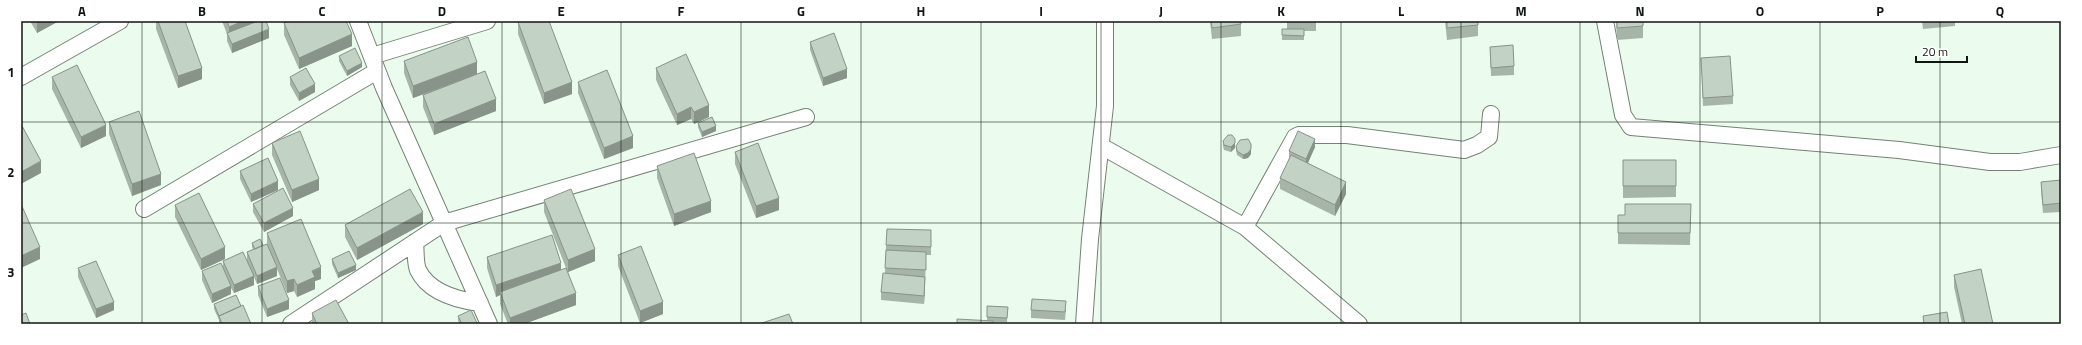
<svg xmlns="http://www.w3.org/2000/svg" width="2082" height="345" font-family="'Titillium Web',sans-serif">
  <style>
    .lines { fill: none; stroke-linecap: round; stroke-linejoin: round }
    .minor-casing { stroke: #738275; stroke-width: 18 }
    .minor { stroke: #fff; stroke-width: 16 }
    .wall { fill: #a7b5a9 }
    .shaded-wall { fill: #889389 }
    .building { fill: #c2d2c4; stroke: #889389 }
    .grid { fill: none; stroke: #101611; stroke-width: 1; stroke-opacity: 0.55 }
    .neatline { fill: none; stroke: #101611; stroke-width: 1.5 }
    .grid-label { font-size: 13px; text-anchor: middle; font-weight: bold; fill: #101611 }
  </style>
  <rect width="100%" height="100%" fill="#ebfbed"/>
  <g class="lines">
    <g class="minor-casing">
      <path id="minor" d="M358,21l26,67 105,236
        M1605,21l18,94 8,12 268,23 91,12h30l41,-7
        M372,56l115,-35
        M21,77l99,-56
        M1101,146l144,81 114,97
        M144,209l233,-138
        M1245,227l50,-90 4,-2h48l117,15 13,-5 12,-8 2,-23
        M415,242c1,8 0,21 3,28 11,23 39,30 62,33
        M291,324l153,-101 362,-106
        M1084,324l6,-85 15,-133v-85"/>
    </g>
    <use href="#minor" class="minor"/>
  </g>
  <path class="wall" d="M30,21h29l-22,12z
    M156,21h29l17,58 -24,9 -22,-59z
    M222,21h44l3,17 -37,15 -5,-12v-7z
    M1210,21h31v15l-29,3z
    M1287,21h29v10h-12v9h-22v-11h5z
    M1445,21h33v15l-31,4z
    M1616,21h27v17l-26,2z
    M1922,21h33v5l-32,3z
    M518,22l54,72 -28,10 -26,-70z
    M284,23l68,23 -53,23 -15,-34z
    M810,42l37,36 -24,8 -13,-36z
    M1490,47l24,19v9l-23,1z
    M339,56l23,11 -15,9 -8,-15z
    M1701,58l32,38v8l-30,2z
    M404,61l73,13 19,37 -62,24 -11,-28v-12l37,-14 -47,17 -9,-25z
    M656,68l53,49 -15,7 -3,-5 -14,6 -21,-45z
    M52,77l54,59 -25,12 -29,-59z
    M290,77l25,15 -16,9 -9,-16z
    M578,82l55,66 -29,11 -26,-66z
    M109,122l52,63 -29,11 -23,-62z
    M698,123l18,8 -14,6 -4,-10z
    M1223,141l12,7 -4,4 -7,-2 -1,-4z
    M272,143l47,47 -27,12 -20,-47z
    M1251,144v10l-3,4 -5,1 -6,-4 -1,-5v-4z
    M1315,147l-7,16 38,31 -11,22 -55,-27v-11l9,-19v-8z
    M735,152l44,58 -23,8 -21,-54z
    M1623,160h53v37l-53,1z
    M657,166l54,46 -37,14 -17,-48z
    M240,171l38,19 -27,12 -11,-23z
    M2061,180v32l-18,1 -2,-23v-8z
    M544,200l51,61 -27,11 8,33 -52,19h-16l-8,-20v-9l-4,2 -9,-29v-11l74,13 5,-2 -22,-56z
    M253,204l40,12 -29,16 -11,-20z
    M1691,204l-1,41 -72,-1v-29h7z
    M175,205l50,54 -24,11 -26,-53z
    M423,224l-66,36 -12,-23v-12z
    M267,233l54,46 -6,2v8l-18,8 -3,-6 -7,2 -20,-48z
    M931,239v16h-5l-1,31 -1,18 -43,-4v-8l4,-19 1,-28z
    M252,243l25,33 -20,8 -3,-7v8l-20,8 -3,-5v6l-19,9 -10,-23v-9l21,-3v-7l24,-1v-8l6,-3 -1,-2z
    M618,255l45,59 -23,9 -22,-57z
    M332,259l24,11 -18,8 -6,-14z
    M78,268l36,42 -18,8 -18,-41z
    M1954,275l39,49h-31l-8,-37z
    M258,286l31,23 -22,8 -9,-22z
    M214,304l37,20h-32v-4l-5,-11z
    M987,306l21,1 -1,15h-14l-6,-1z
    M1066,309l-1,11 -34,-2v-8z
    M312,313l37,11h-37z
    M458,316l19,8h-17l-2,-3z"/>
  <path class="shaded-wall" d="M38,21h21l-22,12v-11z
    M243,21h18l-32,18v-12z
    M269,29v9l-37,15v-9z
    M352,34v12l-53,23v-11z
    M477,62v12l-64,24v-12z
    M362,63v4l-15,9v-5z
    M202,68v11l-24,9v-12z
    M847,69v9l-24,8v-8z
    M572,82v12l-28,10v-11z
    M315,84v8l-16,9v-8z
    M496,99v12l-62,24v-11z
    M709,105v12l-15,7v-12z
    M691,107v12l-14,6v-11z
    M106,125v11l-25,12v-11z
    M716,126v5l-14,6v-5z
    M633,136v12l-29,11v-11z
    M1235,139v9l-4,4v-5z
    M1315,139v8l-9,20v-8z
    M1251,149v5l-3,4 -5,1v-4z
    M41,161v12l-20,11v-12z
    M161,174v11l-29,11v-12z
    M319,179v11l-27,12v-12z
    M278,181v9l-27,12v-8z
    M1346,182v12l-11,22v-11z
    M779,198v12l-23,8v-12z
    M711,201v11l-37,14v-12z
    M293,208v8l-29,16v-9z
    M423,212v12l-66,36v-12z
    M40,247v12l-19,9v-12z
    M225,247v12l-24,11v-11z
    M595,249v12l-27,11v-12z
    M561,263v12l-61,17v3l-4,2v-12z
    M356,265v5l-18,8v-5z
    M277,267v9l-20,8v-8z
    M321,267v12l-6,2v8l-18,8v-12l15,-14z
    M254,276v9l-20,8v-8z
    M925,277v9l-1,18v-8z
    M294,279v12l-7,2v-12z
    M231,286v8l-19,9v-9z
    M576,293v12l-52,19h-14v-6z
    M289,300v9l-22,8v-8z
    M114,302v8l-18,8v-9z
    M663,302v12l-23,9v-12z"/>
  <path class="building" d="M158,21h27l17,47 -24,8z
    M227,21h16l-14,6z
    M258,21h8l3,8 -37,15 -5,-11z
    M289,21h37l1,1 1,-1h18l6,13 -53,24 -15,-35z
    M521,21h28l23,61 -28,11 -26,-71z
    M1211,21h30v3l-29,4z
    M1447,21h31v4l-31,3z
    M1617,21h26v5l-26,2z
    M1282,29h22v7l-22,-1z
    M834,33l13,36 -24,9 -13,-36z
    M468,37l9,25 -64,24 -9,-25z
    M1513,45l1,21 -23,2 -1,-21z
    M355,48l7,15 -15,8 -8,-15z
    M686,54l23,51 -15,7 -3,-5 -14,7 -21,-46z
    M1730,56l3,40 -30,2 -2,-40z
    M77,65l29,60 -25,12 -29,-60z
    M306,68l9,16 -16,9 -9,-16z
    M607,70l26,66 -29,12 -26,-66z
    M485,71l11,28 -62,25 -11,-29z
    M139,111l22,63 -29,10 -23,-62z
    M712,117l4,9 -14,6 -4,-9z
    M21,124l20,37 -20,11z
    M300,131l19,48 -27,11 -20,-47z
    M1298,131l17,8 -9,20 -17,-8z
    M1228,135h4l3,4v4l-4,4 -7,-2 -1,-4z
    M1248,139l3,5v5l-3,4 -5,2 -6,-4 -1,-5 4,-6z
    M758,143l21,55 -23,8 -21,-54z
    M694,153l17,48 -37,13 -17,-48z
    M1291,155l55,27 -11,23 -55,-27z
    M268,158l10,23 -27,13 -11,-23z
    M1623,160h53v26h-53z
    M2061,180v23l-18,2 -2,-23z
    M283,188l10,20 -29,15 -11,-19z
    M410,189l13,23 -66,36 -12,-23z
    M571,189l24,60 -27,11 -24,-60z
    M199,193l26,54 -24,12 -26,-54z
    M21,204l19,43 -19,9z
    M1625,204h66l-1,29h-72v-18h7z
    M301,219l20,48 -9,4 3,6 -18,8 -3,-6 -7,2 -20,-48z
    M887,229l44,1v17l-45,-2z
    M552,235l9,28 -65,22 -9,-28z
    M260,239l3,6 -8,4 -3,-6z
    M267,244l10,23 -20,9 -10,-24z
    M641,246l22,56 -23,9 -22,-56z
    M886,250l40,2v18l-41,-2z
    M349,251l7,14 -18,8 -6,-14z
    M243,252l11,24 -20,9 -11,-24z
    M96,261l18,41 -18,7 -18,-41z
    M221,263l10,23 -19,8 -10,-23z
    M566,268l10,25 -66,25 -10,-26z
    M1981,269l12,55h-28l-11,-49z
    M883,273l42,4 -1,19 -43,-4z
    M280,278l9,22 -22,9 -9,-23z
    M236,295l5,11 -22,10 -5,-12z
    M1032,299l34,2 -1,11 -34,-2z
    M336,300l13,24h-32l-5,-11z
    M243,305l8,19h-29l-3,-8z
    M987,306l21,1 -1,11 -20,-1z
    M471,310l6,13 -2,1h-13l-4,-8z
    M1947,312l2,12h-25l-1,-8z
    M26,313l4,11h-9v-9z
    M789,314l4,10h-31v-1z
    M957,319l36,2v3h-36z"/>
  <path class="grid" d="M142,21v303M262,21v303M382,21v303M502,21v303M621,21v303M741,21v303M861,21v303M981,21v303M1101,21v303M1221,21v303M1341,21v303M1461,21v303M1580,21v303M1700,21v303M1820,21v303M1940,21v303M21,122h2040M21,223h2040"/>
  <rect width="2082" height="345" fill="none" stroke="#ffffff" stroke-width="44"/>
  <path d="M1916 56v6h51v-6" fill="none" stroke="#101611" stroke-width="2"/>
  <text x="1922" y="56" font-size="12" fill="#101611" stroke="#ffffff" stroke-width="3" paint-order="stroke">20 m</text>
  <rect x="22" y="22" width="2038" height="301" class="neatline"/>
  <g class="grid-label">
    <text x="82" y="16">A</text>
    <text x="202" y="16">B</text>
    <text x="322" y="16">C</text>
    <text x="442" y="16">D</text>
    <text x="561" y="16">E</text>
    <text x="681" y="16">F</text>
    <text x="801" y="16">G</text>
    <text x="921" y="16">H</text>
    <text x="1041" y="16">I</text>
    <text x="1161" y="16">J</text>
    <text x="1281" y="16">K</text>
    <text x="1401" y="16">L</text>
    <text x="1521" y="16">M</text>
    <text x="1640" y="16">N</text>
    <text x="1760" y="16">O</text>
    <text x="1880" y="16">P</text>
    <text x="2000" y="16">Q</text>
    <text x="11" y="77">1</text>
    <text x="11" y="177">2</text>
    <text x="11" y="277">3</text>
  </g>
</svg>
